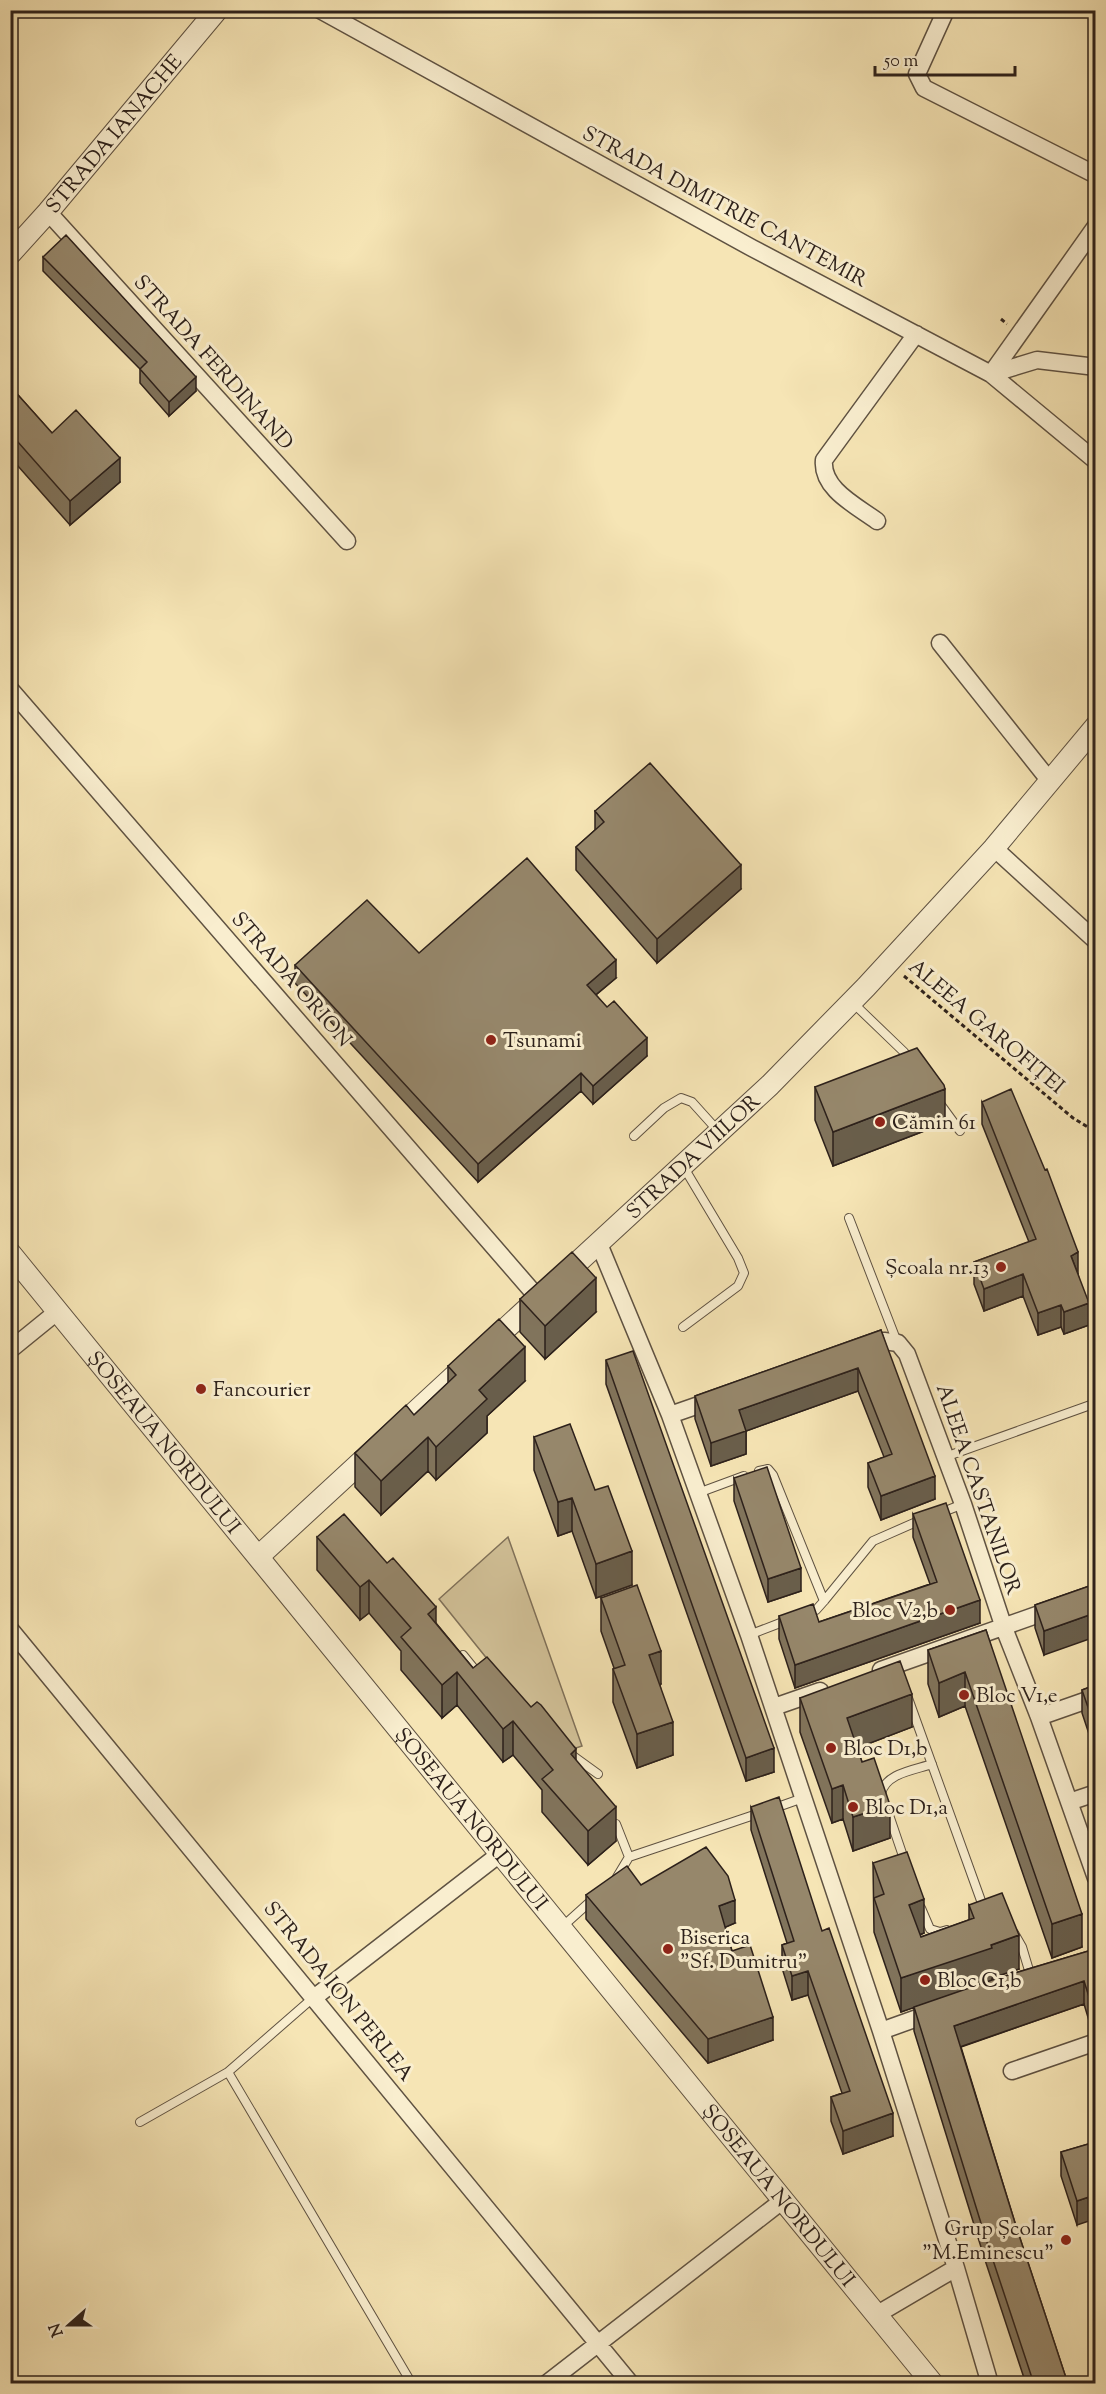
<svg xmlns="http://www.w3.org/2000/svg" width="1106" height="2394" font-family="'Sorts Mill Goudy',serif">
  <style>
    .green { fill: #d4c49b; stroke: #80725b; stroke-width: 1.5 }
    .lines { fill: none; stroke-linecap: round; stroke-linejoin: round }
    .service-casing { stroke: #5f5242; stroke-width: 10 }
    .minor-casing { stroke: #5f5242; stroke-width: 19 }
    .tertiary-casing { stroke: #5f5242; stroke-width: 23 }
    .path { stroke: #2d211b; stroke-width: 3; stroke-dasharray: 4.5 3; stroke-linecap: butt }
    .service { stroke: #f9eecf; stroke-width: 8 }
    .minor { stroke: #f9eecf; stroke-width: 16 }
    .tertiary { stroke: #f9eecf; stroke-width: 21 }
    .wall { fill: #81745c; stroke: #2d211b; stroke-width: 1.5 }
    .shaded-wall { fill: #695e4b; stroke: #2d211b; stroke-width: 1.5 }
    .building { fill: #96876b; stroke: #2d211b; stroke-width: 1.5 }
    .poi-dot { fill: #8f2418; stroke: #f9eecf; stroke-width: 2 }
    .labels { text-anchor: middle; stroke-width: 6; stroke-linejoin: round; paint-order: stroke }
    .street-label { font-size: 21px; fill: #2d211b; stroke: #f9eecf }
    .poi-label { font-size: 21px; fill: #2d211b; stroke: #f9eecf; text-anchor: start }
  </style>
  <rect width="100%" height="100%" fill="#f6e5b5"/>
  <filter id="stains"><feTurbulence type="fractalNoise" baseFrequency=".00333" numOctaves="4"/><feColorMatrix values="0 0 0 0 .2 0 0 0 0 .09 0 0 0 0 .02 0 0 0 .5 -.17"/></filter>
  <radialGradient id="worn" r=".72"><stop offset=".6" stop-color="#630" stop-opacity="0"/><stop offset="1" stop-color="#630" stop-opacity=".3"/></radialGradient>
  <path class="green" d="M508,1537l74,209 -6,2 -34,-21 -103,-128z"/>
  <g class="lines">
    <g class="service-casing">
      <path id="service" d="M852,1002l52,50 6,9
        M938,1101l22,30
        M634,1136l30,-28 17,-10 11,4 27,30
        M683,1166l55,92 6,15 -6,13 -55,41
        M849,1218l48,124
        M945,1457l151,-54
        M759,1471l9,-2 5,6 51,126
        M698,1493l46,-17
        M938,1514l25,-10
        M805,1613l11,-3 8,-9 49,-60 50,-22
        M749,1635l39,-15
        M463,1655l17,21
        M908,1698l76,211
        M569,1753l29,21
        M881,1794c4,-21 34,-24 51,-30
        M772,1809l31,-11
        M887,1809l18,53
        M616,1824l13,33 -12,20
        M629,1857l131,-44
        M921,1908l9,21 10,3 7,-2
        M562,1927l30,-27
        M1014,1933l8,14 9,30
        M228,2072l184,312
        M140,2122l88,-50 86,-75"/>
    </g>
    <g class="minor-casing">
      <path id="minor" d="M320,10l432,238 239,126 105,87
        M946,10l-29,64 7,14 172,87
        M48,212l299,329
        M991,374l105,-148
        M991,374l46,-14 59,7
        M877,521c-20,-15 -56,-32 -53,-61l92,-126
        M940,643l109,137
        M10,689l529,610
        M994,848l102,93
        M599,1244l71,171 79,220 132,396 75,237 34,116
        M865,1348l19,-7 14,2 9,11 56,150 41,124 35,89 57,161
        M10,1350l48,-39
        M670,1415l46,-16
        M10,1629l621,755
        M881,1670l215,-76
        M774,1707l46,-16
        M1039,1717l57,-20
        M1069,1802l27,-9
        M315,1997l186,-144
        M881,2031l53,-19
        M1012,2071l84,-29
        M876,2315l80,-47
        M546,2384l236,-183"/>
    </g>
    <g class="tertiary-casing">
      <g id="tertiary">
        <path id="s1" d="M10,254l38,-42 169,-202"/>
        <path id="s2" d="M10,1253l923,1131"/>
        <path id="s3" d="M259,1556l511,-471 96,-98 128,-139 102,-122"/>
      </g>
    </g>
    <path class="path" d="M1001,319l6,5
      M904,976l169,142 23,14"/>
    <use href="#service" class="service"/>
    <use href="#minor" class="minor"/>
    <use href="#tertiary" class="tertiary"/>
  </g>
  <path class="wall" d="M43,257l153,134 -27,25 -29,-33v-14l-97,-98z
    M10,386l42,47 68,49 -50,43 -60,-68z
    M595,811l146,78 -84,74 -81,-93v-23l19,-17z
    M419,953l197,25 -20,17 51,61 -54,48 -12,-13 -103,91 -183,-199v-18z
    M815,1087l130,36 -112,43 -18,-46z
    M982,1102l96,172 11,51 -25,9 -3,-7 -23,8 -15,-39 -39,15 -10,-27v-22l55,-20 -47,-118z
    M520,1299l76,13 -51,47 -25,-27z
    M881,1330l54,169 -54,21 -13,-33v-24l16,-6 -26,-66 -112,40v23l-35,12 -16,-47v-23z
    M606,1360l168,412 -28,9 -140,-397z
    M448,1366l77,15 -38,35v17l-51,47 -8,-9 -47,44 -26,-28v-34l59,-38 34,-32z
    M534,1437l61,53 37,95 -36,13 -24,-67 -14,5 -24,-66z
    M734,1478l67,113 -33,11 -34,-101z
    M913,1514l67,109 -185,65 -16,-49v-23l40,6 111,-38 -17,-47z
    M317,1537l119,86 37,45 103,93 40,80 -28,24 -46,-53v-22l-29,-35 -10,7 -46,-57 -15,13 -41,-48v-19l-32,-38 -9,7 -43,-50z
    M1095,1584l-51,71 -9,-27v-23z
    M601,1598l60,86 -1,1 13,70 -36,13 -24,-66v-33l1,-1 -13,-37z
    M986,1630l96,317 -30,11 -87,-252 -26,11 -11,-33v-34z
    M1095,1685v50l-5,2 -8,-24v-23z
    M800,1698l112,29 -55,21 33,90 -37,13 -10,-32 -11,4 -32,-91z
    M751,1807l71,124 71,205 -50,18 -12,-33v-24l11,-4 -34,-98 -16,5 -10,-32v-23l5,-2 -36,-113z
    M873,1863l51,70 -4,2 1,2 48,-17v-15l50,64 -27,9v2l103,-31 -5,75 -6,-20 -123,43 55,179 52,158h-42l-41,-124 -71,-229v-24l-13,5 -27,-80z
    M641,1885l94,38 -10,4 7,24 41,89 -65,23 -122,-144v-24z
    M1095,2142l-18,83 -16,-49v-24z"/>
  <path class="shaded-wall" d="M12,338v24l-2,1v-23z
    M196,377v14l-27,25v-14z
    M120,458v24l-50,43v-24z
    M741,865v24l-84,74v-24z
    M616,960v18l-29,24v-17z
    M647,1038v18l-54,48v-18z
    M581,1073v18l-103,91v-18z
    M945,1089v34l-112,43v-34z
    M1078,1252v22l-7,-18z
    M1023,1274v22l-39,15v-22z
    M596,1278v34l-51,47v-33z
    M1089,1303v22l-25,9v-22z
    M1061,1305v22l-23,8v-22z
    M525,1347v34l-38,35v17l-51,47v-33l43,-57z
    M858,1368v23l-112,40v23l-35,12v-23l28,-33z
    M428,1437v34l-47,44v-34z
    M935,1476v23l-54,21v-24z
    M572,1498v33l-14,5v-34z
    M632,1551v34l-36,13v-34z
    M801,1568v23l-33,11v-23z
    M369,1580v33l-9,7v-33z
    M980,1600v23l-185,65v-23z
    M436,1607v34l-8,-27z
    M1095,1613v24l-51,18v-24z
    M661,1651v33l-12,5v-34z
    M457,1672v33l-15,13v-33z
    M965,1672v34l-26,11v-34z
    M912,1694v33l-65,25v-34z
    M1095,1711v24l-5,2v-24z
    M513,1721v34l-10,7v-33z
    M673,1722v33l-36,13v-34z
    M774,1748v24l-28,9v-23z
    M576,1749v34l-5,-29z
    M843,1785v34l-11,4v-34z
    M890,1805v33l-37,13v-34z
    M616,1807v34l-28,24v-34z
    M924,1899v34l-15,6v-34z
    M735,1900v23l-16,7v-24z
    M1082,1914v33l-30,11v-34z
    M1019,1935v34l-27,9v3l-91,31v-34z
    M808,1971v24l-16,5v-24z
    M1084,1981v23l-130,45v-23z
    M1095,1998v24l-5,2v-24z
    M773,2017v23l-65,23v-24z
    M893,2113v23l-50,18v-23z
    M1095,2195v24l-18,6v-24z"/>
  <path class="building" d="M66,235l130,142 -27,25 -29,-33 7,-7 -104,-105z
    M10,386l42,47 24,-23 44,48 -50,43 -60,-68z
    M650,763l91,102 -84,74 -81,-92 28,-25 -9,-11z
    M527,858l89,102 -29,25 20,22 7,-6 33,37 -54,48 -12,-13 -103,91 -183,-199 72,-65 52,53z
    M917,1048l27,37 1,4 -112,43 -18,-45z
    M1011,1089l34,81 2,-1 31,83 -7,4 18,47 -25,9 -3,-7 -23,8 -15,-39 -39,15 -10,-27 62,-23 -54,-137z
    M572,1252l24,26 -51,48 -25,-27z
    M499,1319l26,28 -46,43 8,9 -51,48 -8,-10 -47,44 -26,-28 51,-48 8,10 42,-40 -8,-9z
    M881,1330l54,146 -54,20 -13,-33 24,-9 -34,-86 -119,42 7,21 -35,12 -16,-47z
    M633,1351l141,397 -28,10 -140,-398z
    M570,1424l25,66 13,-4 24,65 -36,13 -24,-66 -14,4 -24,-65z
    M767,1467l34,101 -33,11 -34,-101z
    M946,1503l34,97 -185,65 -16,-49 34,-12 6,18 118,-40 -24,-68z
    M344,1514l43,49 6,-5 43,49 -8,7 45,54 14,-11 44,50 6,-5 4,3 35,44 -5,5 45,53 -28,24 -46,-52 11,-9 -40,-49 -10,8 -46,-57 -15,13 -41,-48 10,-9 -42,-48 -9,7 -43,-50z
    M1095,1584v29l-51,18 -9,-26z
    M637,1585l24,66 -12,4 24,67 -36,12 -24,-65 12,-4 -24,-67z
    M986,1630l96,284 -30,10 -87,-252 -26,11 -11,-33z
    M900,1661l12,33 -65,24 15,44 12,-4 16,47 -37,12 -10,-32 -11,4 -32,-91z
    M1095,1685v26l-5,2 -8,-23z
    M779,1797l43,134 7,-3 64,185 -50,18 -12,-34 19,-6 -42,-120 -16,5 -10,-31 12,-4 -43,-134z
    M706,1847l22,29 7,24 -16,6 13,45 18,-6 23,72 -65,22 -122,-144 41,-29 14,19z
    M907,1852l17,47 -15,6 12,32 53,-19 -5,-13 33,-12 17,42 -28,10 1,3 -91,30 -27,-80 10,-4 -11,-31z
    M1095,1949v49l-5,2 -6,-19 -130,45 62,200 52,158h-34l-49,-148 -71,-229 84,-29z
    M1095,2142v53l-18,6 -16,-49z"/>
  <g class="poi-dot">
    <circle cx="491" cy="1040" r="6"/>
    <circle cx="880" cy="1122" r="6"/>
    <circle cx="1001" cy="1267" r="6"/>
    <circle cx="201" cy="1389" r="6"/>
    <circle cx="950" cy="1610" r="6"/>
    <circle cx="964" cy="1695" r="6"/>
    <circle cx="831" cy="1748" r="6"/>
    <circle cx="853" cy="1807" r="6"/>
    <circle cx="668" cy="1949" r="6"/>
    <circle cx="925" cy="1980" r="6"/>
    <circle cx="1066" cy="2240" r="6"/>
  </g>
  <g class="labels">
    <g class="street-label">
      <text dy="7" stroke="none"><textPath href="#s1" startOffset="159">STRADA IANACHE</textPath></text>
      <text transform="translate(725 206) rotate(28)" y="7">STRADA DIMITRIE CANTEMIR</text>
      <text transform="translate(214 362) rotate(48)" y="7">STRADA FERDINAND</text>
      <text transform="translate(292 979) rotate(49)" y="7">STRADA ORION</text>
      <text transform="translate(987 1026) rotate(40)" y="7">ALEEA GAROFIȚEI</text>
      <text dy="7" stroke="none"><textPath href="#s3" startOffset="590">STRADA VIILOR</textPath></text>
      <text dy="7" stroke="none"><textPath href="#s2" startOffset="244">ȘOSEAUA NORDULUI</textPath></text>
      <text transform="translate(979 1489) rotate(71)" y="7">ALEEA CASTANILOR</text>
      <text dy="7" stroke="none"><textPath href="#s2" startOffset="730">ȘOSEAUA NORDULUI</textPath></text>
      <text transform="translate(339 1991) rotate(51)" y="7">STRADA ION PERLEA</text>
      <text dy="7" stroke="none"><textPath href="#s2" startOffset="1216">ȘOSEAUA NORDULUI</textPath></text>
    </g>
    <g class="poi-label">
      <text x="503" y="1047">Tsunami</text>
      <text x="892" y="1129">Cămin 61</text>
      <text x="989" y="1274" text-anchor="end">Școala nr.13</text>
      <text x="213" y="1396">Fancourier</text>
      <text x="938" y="1617" text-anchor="end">Bloc V2,b</text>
      <text x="976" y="1702">Bloc V1,e</text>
      <text x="843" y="1755">Bloc D1,b</text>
      <text x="865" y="1814">Bloc D1,a</text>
      <text x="680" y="1944">Biserica<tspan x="680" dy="24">"Sf. Dumitru"</tspan></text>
      <text x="937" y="1987">Bloc C1,b</text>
      <text x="1054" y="2235" text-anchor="end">Grup Școlar<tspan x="1054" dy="24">"M.Eminescu"</tspan></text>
    </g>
  </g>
  <rect width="1106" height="2394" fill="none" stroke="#f6e5b5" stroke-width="36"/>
  <rect x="12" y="12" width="1082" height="2370" fill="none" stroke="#2d211b" stroke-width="3"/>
  <rect x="18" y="18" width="1070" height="2358" fill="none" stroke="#2d211b" stroke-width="1.5"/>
  <g transform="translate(69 2325) rotate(249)" stroke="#f9eecf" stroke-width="4.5" paint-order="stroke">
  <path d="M0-4.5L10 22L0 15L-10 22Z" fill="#2d211b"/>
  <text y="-9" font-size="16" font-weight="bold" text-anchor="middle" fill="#2d211b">N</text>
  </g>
  <path d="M875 66v9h140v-9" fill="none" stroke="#2d211b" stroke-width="3"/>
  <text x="884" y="66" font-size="18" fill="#2d211b" stroke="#f9eecf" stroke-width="4.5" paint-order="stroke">50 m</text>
  <rect width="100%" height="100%" filter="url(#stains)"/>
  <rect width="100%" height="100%" fill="url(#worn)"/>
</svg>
